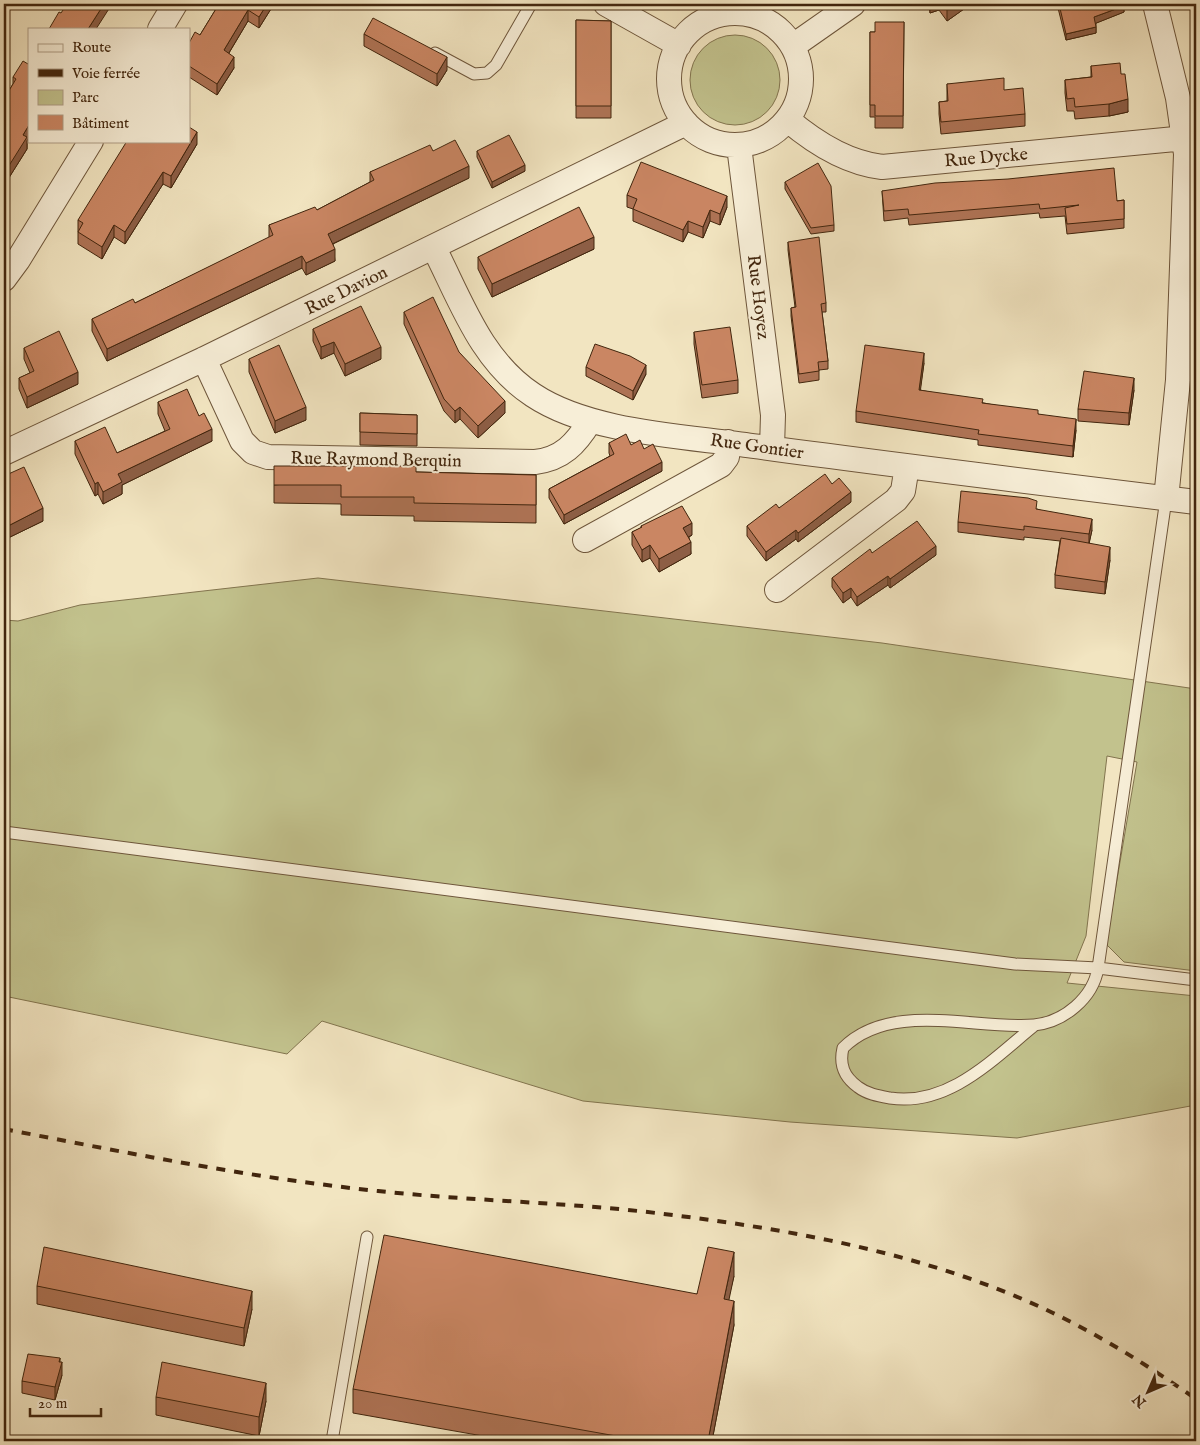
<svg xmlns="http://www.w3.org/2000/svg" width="1200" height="1445" font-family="'IM FELL English',serif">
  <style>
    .green { fill: #c2c28d; stroke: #82744e }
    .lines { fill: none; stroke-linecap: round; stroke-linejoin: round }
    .service-casing { stroke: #6e563b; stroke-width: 13 }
    .minor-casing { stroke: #6e563b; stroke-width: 26 }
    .service { stroke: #f7eed7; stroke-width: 11 }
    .minor { stroke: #f7eed7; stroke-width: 24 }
    .rail { stroke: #42260e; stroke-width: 4; stroke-dasharray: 9 9; stroke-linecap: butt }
    .wall { fill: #ae7355; stroke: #42260e }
    .shaded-wall { fill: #8d5e45; stroke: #42260e }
    .building { fill: #ca8663; stroke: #42260e }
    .labels { text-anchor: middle; stroke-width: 4; stroke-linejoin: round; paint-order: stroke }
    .street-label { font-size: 18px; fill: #42260e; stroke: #f7eed7 }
  </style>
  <rect width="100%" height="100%" fill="#f2e5c1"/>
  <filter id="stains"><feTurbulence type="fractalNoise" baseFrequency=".004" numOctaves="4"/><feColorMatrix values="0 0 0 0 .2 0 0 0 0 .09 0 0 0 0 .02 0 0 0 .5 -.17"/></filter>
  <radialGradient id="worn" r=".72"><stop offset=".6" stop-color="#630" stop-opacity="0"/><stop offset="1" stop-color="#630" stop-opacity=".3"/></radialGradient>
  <path class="green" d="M690 80a45 45 0 1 1 90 0a45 45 0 1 1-90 0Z
    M318,578l564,65 314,46v282l-72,-9 -18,-18 31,-182 -30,-6 -21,180 -19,47 129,13v109l-179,33 -227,-16 -207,-21 -261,-80 -35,33 -283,-58v-376l14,1 62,-16z"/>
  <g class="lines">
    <g class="service-casing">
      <path id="service" d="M435,53l39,21 13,-1 9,-8 35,-61
        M4,832l1011,132 83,4 98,12
        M1035,1025c-41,33 -86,82 -145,73 -11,-2 -23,-4 -32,-11 -14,-10 -19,-22 -15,-39 48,-48 132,-18 191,-23 30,-3 59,-27 64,-57l68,-469
        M332,1441l35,-204"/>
    </g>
    <g class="minor-casing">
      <path id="minor" d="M606,4l73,41
        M1155,4l23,94 8,56 -8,226 -12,119
        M669 79a66 66 0 1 1 132 0a66 66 0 1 1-132 0Z
        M160,29l15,-25
        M793,46l60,-42
        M788,120c26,22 60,43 94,47l314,-30
        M739,146l34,269 -1,33
        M434,248c27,53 47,113 99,147 57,38 152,41 220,51 147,20 295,38 443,56
        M4,279l14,-19 73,-119
        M204,359l38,82 11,11 15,5 267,5c27,-3 41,-18 55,-41
        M4,453l200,-94 482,-236
        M585,540l136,-75 6,-8 1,-15
        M777,590l119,-90 7,-9 4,-25"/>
    </g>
    <use href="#service" class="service"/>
    <use href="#minor" class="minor"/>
    <path class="rail" d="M4,1129c124,24 248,49 374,62 92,10 186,11 278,22 134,16 275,41 397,100 50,24 97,54 143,86"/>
  </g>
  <path class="wall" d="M219,4h55l-15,24 -11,-7 -19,32 5,15 -17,27 -28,-18v-34l11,-8z
    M449,4h10l-2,4z
    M468,4h11l-3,5z
    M929,4h42l-24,17 -8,-11 -9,3z
    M1058,4h65l1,8 -28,11v10l-30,7 -8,-32z
    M576,20l35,1v97h-35z
    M904,22l-1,106h-28v-11h-5v-85h5z
    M364,34l83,36 -10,16 -73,-40z
    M28,64l-1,85 -22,35 -1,-1v-84l9,-15v-7z
    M1091,66l30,8 7,38 -19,4 -34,3 -1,-8h-7l-2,-18v-13l26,-3z
    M947,84l57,6 21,24v12l-84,8 -2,-20v-12l8,-1z
    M197,144l-26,44 -8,-4 -38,60 -11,-7 -12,22 -24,-15v-24z
    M433,151l36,27 -136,66 2,17 -29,14 -4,-7 -195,93 -15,-30v-12l43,-16 134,-65v-13l48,-15 53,-28v-10z
    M477,151l48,20 -33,17 -15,-31z
    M785,182l49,43v6l-23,3 -26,-45z
    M882,191l235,10 7,-1v28l-57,6 -2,-18 -25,2 -1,-5 -130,12 -1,-7 -24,3z
    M627,195l100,12 -7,18 -10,-4 -7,17 -15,-6 -5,10 -50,-21v-12l-6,-2z
    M788,242l38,61v9h-4l6,49v8l-9,1v10l-20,3 -8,-67v-8l4,-1 -7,-57z
    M594,249l-102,48 -14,-28v-12z
    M404,312l55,40 46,61 -27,25 -18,-19 -5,4 -11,-12 -40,-87z
    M313,329l68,30 -36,17 -11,-23 -13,6 -8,-18z
    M694,332l44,48v13l-36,5 -8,-54z
    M24,348l54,36 -51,24 -8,-19v-11l11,-5 -6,-14z
    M249,359l57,61 -31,13 -26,-61z
    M924,363l-4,27 118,24 38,16 -3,27 -95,-12v-5l-122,-18v-11z
    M586,367l60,7 -13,26 -47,-24z
    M1134,390l-5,35 -51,-4v-12z
    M158,402l41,14 13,25 -90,44v9l-19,10 -5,-10 -3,2 -20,-42v-13l42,12 48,-22 -7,-17z
    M360,413l57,2v31l-57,-1z
    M609,443l22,2 13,4 18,22 -98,53 -15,-26v-9l61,-33 -1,-3z
    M416,472l120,3v48l-122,-2v-5l-73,-1v-11l-67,-1v-18z
    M4,476l39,45 -35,17 -4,-8z
    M832,484l19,18 -53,40 -2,-3 -30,22 -19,-25v-10l32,-18z
    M1037,509l55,21 -3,13 21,17 -5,34 -50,-6v-13l5,-34 -36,-4v3l-66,-8v-10z
    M641,526l51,9 -3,2 2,17 -32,18 -9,-14 -8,4 -10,-17v-13l9,-4z
    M872,553l64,2 -46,33 -2,-3 -31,21 -6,-9 -8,6 -11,-16v-9z
    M1196,573v25h-2v-11z
    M734,1276l-6,24 6,25 -22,116h-201l-158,-28v-24l344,-95z
    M37,1286l215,23 -8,37 -207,-42z
    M62,1375l-7,25 -33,-7v-12z
    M156,1397l110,4 -7,35 -103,-21z"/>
  <path class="shaded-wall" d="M104,4h8l-16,25h-8z
    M267,4h7l-15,24v-11z
    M930,4h9v6l-9,3z
    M954,4h17l-24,17v-12z
    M1124,6v6l-30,12v-7z
    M248,10v11l-24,40v-11z
    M1096,27v6l-30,7v-6z
    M234,57v11l-17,27v-11z
    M447,57v13l-10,16v-12z
    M1128,99v13l-19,4v-12z
    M29,125v12l-2,4v8l-22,35v-12l18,-37z
    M197,132v12l-26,44v-12z
    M525,165v6l-33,17v-6z
    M469,166v12l-141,68v-12z
    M163,172v12l-38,60v-12z
    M727,196v11l-7,18v-11z
    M710,210v11l-7,17v-11z
    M688,221v11l-5,10v-12z
    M114,225v12l-12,22v-12z
    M594,237v12l-102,48v-13z
    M335,249v12l-29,14v-12z
    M302,256v12l-195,93v-12z
    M334,342v11l-13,6v-12z
    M381,347v12l-36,17v-12z
    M924,353v10l-5,38v-11z
    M646,365v9l-13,26v-9z
    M78,372v12l-51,24v-11z
    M1134,378v12l-5,35v-12z
    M505,401v12l-27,25v-12z
    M306,407v13l-31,13v-12z
    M460,407v12l-5,4v-12z
    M1076,419v11l-3,27v-11z
    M212,429v12l-90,44v9l-19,10v-12l15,-18z
    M662,462v9l-98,53v-9z
    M98,482v12l-3,2v-12z
    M851,492v10l-53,40v-9z
    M43,508v13l-35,17v-12z
    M1092,519v11l-3,14v-10z
    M692,523v12l-9,5v-12z
    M796,530v9l-30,22v-9z
    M691,542v12l-32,18v-13z
    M650,545v13l-8,4v-12z
    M936,546v9l-46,33v-9z
    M1110,547v13l-5,34v-12z
    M888,576v9l-31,21v-9z
    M851,588v9l-8,6v-10z
    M734,1252v24l-10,47v-24z
    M252,1291v18l-8,37v-18z
    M734,1301v24l-22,116h-4z
    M60,1358v9l2,-5v13l-7,25v-13z
    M266,1383v18l-7,35v-19z"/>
  <path class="building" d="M67,4h37l-16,25h-39l10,-17 2,1z
    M219,4h48l-8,13 -11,-7 -24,40 10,7 -17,27 -28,-18v-23l6,-11 5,3z
    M943,4h11l-7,5z
    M1059,4h64l1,2 -30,11 2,10 -30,7z
    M373,18l74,39 -10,17 -73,-40z
    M576,20l35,1v85h-35z
    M875,22h29l-1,94h-28v-11h-5v-73h5z
    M23,61l5,3 1,-2v63l-6,10 4,2 -22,35 -1,-1v-58l2,-3 -2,-2v-9l12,-20 -3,-2z
    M1120,63l1,11h4l3,25 -19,5 -34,3 -1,-9 -7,1 -2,-19 27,-3 -1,-11z
    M1004,78v12l19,-2 2,26 -84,8 -2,-20 9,-1 -1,-17z
    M189,127l8,5 -26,44 -8,-4 -38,60 -11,-7 -12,22 -24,-15 5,-9 -5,-3 49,-79h62z
    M509,135l16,30 -33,17 -15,-31z
    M455,140l14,26 -141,68 7,15 -29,14 -4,-7 -195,93 -15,-30 41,-20 2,4 138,-68 -4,-10 46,-18 2,3 57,-30 -4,-8 60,-27 3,6z
    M641,162l86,34 -7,18 -10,-4 -7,17 -15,-6 -5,9 -50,-21 4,-10 -10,-4z
    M818,163l13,23 3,39 -23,3 -26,-46z
    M1114,168l3,33 7,-1v19l-57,5 -2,-16 14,-3 -39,4 -1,-5 -130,11 -1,-6 -24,2 -2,-20 53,-8 73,-4z
    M579,207l15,30 -102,47 -14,-27z
    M819,237l7,66 -5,1 7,57 -10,1 1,9 -20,3 -8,-66 5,-1 -8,-65z
    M433,297l26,55 46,49 -27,25 -18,-19 -5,4 -11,-12 -40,-87z
    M361,306l20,41 -36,17 -11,-22 -13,5 -8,-18z
    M730,327l8,53 -36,5 -8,-53z
    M59,331l19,41 -51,25 -8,-19 15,-7 -10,-23z
    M595,344l35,12 16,9 -13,26 -47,-24z
    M279,345l27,62 -31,14 -26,-62z
    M865,345l59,8 -5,37 64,9 -1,4 56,7v4l38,5 -3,27 -95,-12 1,-4 -123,-19z
    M1084,371l50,7 -5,35 -51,-4z
    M187,389l12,27 5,-3 8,16 -94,45 4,8 -19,10 -5,-10 -3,2 -20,-43 30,-14 12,26 53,-24 -12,-27z
    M360,413l57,2v19l-57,-2z
    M626,434l5,11 9,-5 4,9 9,-5 9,18 -98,53 -15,-26 65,-35 -5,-11z
    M274,466h142v6l120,3v30l-122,-2v-6h-73v-12h-67z
    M24,467l19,41 -35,18 -4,-8v-42z
    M825,474l7,10 7,-6 12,14 -53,41 -2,-3 -30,22 -19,-26 29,-22 3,4z
    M961,491l67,7 9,3 -1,8 56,10 -3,15 -65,-8v4l-66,-8z
    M682,506l10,17 -9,5 8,14 -32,17 -9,-14 -8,5 -10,-18 10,-5 -1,-1z
    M917,521l19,25 -46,33 -2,-3 -31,21 -6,-9 -8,5 -11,-15 38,-29 2,4z
    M1061,538l49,9 -5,35 -50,-7z
    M1196,573v14h-2z
    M384,1235l313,59 11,-47 26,5 -10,47 10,2 -26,140h-64l-291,-52z
    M44,1247l208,44 -8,37 -207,-42z
    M28,1354l32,4 -1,4h3l-7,25 -33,-6z
    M162,1362l104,21 -7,34 -103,-20z"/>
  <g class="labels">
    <g class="street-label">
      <text transform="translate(986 157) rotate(-5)" y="6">Rue Dycke</text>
      <text transform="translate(346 290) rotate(-26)" y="6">Rue Davion</text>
      <text transform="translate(759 297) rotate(83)" y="6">Rue Hoyez</text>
      <text transform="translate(757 446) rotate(8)" y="6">Rue Gontier</text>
      <text transform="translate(376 459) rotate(1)" y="6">Rue Raymond Berquin</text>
    </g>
  </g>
  <rect width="1200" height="1445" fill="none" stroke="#f2e5c1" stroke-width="20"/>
  <rect x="5" y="5" width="1190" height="1435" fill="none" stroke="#42260e" stroke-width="2.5"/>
  <rect x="10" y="10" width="1180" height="1425" fill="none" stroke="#42260e"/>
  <rect x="28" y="28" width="162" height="115" fill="#f7eed7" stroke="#af9e87"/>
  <rect x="38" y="44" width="25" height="8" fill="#f7eed7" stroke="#af9e87"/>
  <text x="72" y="52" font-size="15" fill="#42260e">Route</text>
  <rect x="38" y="69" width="25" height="8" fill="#42260e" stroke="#af9e87"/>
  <text x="72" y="78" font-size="15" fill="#42260e">Voie ferrée</text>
  <rect x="38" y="90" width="25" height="15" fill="#c2c28d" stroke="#af9e87"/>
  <text x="72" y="102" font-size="15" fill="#42260e">Parc</text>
  <rect x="38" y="115" width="25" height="15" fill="#ca8663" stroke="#af9e87"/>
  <text x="72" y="128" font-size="15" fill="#42260e">Bâtiment</text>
  <g transform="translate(1148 1392) rotate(225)" stroke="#f7eed7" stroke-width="4" paint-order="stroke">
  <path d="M0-4L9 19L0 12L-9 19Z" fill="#42260e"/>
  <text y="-8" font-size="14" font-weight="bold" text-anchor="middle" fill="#42260e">N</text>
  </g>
  <path d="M30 1408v8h71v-8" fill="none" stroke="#42260e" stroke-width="2.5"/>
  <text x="38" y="1408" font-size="15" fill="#42260e" stroke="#f7eed7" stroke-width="4" paint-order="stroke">20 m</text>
  <rect width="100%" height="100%" filter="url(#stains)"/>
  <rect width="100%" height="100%" fill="url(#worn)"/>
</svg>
